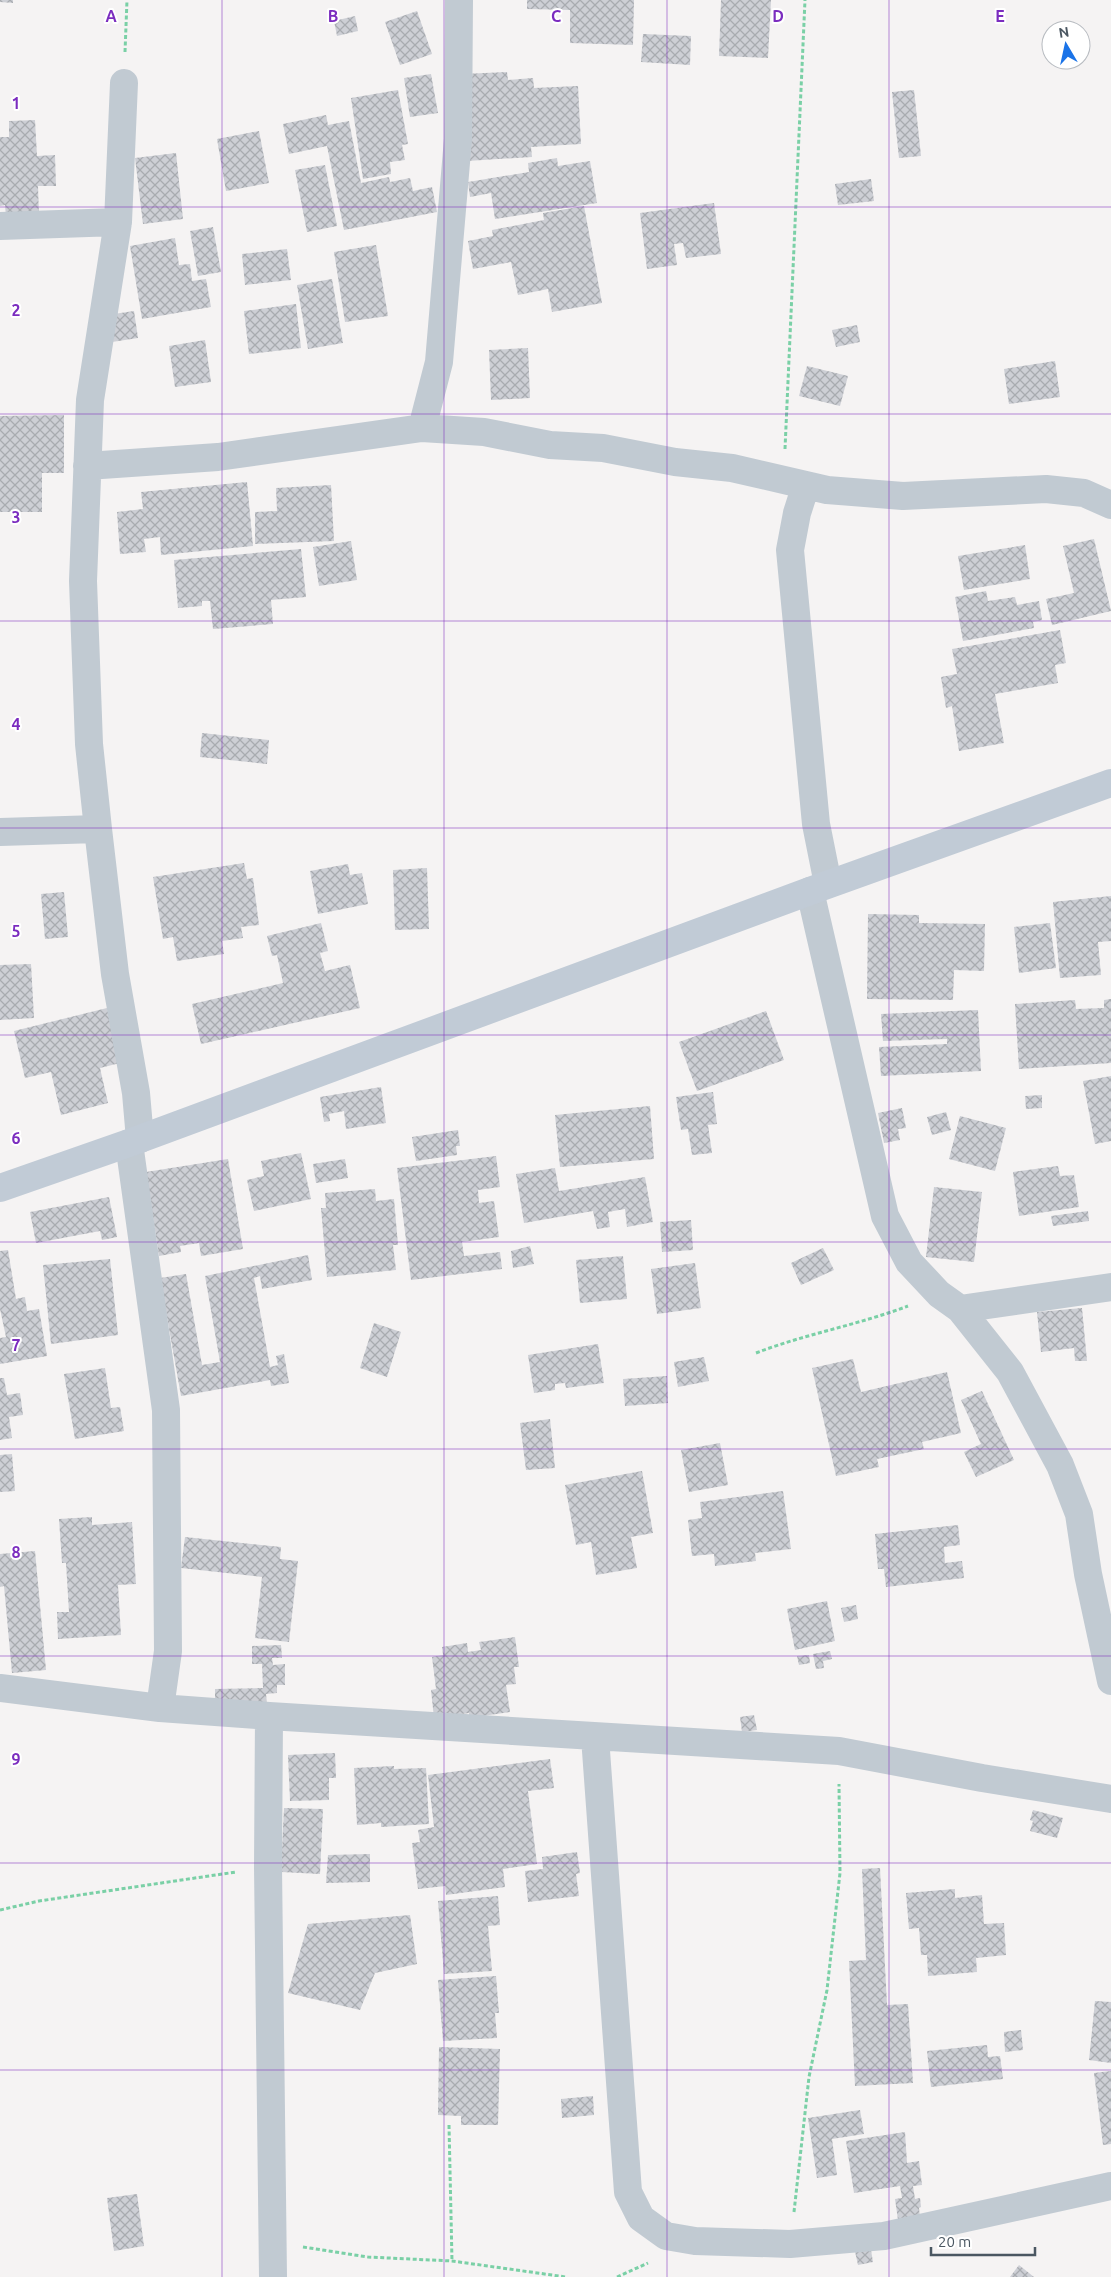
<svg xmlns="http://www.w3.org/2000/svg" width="1111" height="2277" font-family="Ubuntu,sans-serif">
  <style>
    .building { fill: url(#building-cross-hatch) }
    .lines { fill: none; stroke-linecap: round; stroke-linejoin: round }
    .path { stroke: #7ad0a6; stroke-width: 3; stroke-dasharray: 4 2.5; stroke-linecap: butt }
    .street { stroke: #c1cad2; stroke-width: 28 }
    .secondary { stroke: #c1cbd6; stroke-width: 28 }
    .grid { fill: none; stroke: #7b2cbf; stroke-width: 1; stroke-opacity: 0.55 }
    .grid-label { font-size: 16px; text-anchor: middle; font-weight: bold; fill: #7b2cbf; stroke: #fff; stroke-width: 4; stroke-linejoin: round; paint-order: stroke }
  </style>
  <defs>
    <pattern id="building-cross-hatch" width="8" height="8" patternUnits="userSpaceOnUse" patternTransform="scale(1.25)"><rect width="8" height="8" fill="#cdcfd5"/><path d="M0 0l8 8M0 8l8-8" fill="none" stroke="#a8abb0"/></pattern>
  </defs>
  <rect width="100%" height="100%" fill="#f5f3f3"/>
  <path class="building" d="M0,0h13v3l-13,-1z
    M527,0h107l-1,45 -63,-2v-33l-43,-1z
    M721,0h50l-3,58 -49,-2z
    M417,11l15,43 -32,11 -15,-43z
    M355,16l3,15 -21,5 -3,-15z
    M643,34l48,2 -1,29 -49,-3z
    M507,72l1,8 25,-2 1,10 44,-2 3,58 -50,3 1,10 -65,4 -4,-87z
    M431,74l7,39 -28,4 -6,-39z
    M398,90l10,54 -6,1 3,15 -15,2 1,12 -28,5 -12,-81z
    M914,90l7,66 -22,2 -7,-66z
    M326,115l2,10 21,-4 12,62 28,-6 1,5 20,-4 3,13 19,-4 5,25 -93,18 -17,-84 -38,8 -6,-30z
    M35,120l2,36 18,-1 1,31h-18l1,30 -33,1 -1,-12 -5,1v-69h9v-16z
    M259,131l10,52 -43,8 -9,-52z
    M176,153l7,66 -40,5 -8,-66z
    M557,158l1,8 32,-5 7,42 -102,16 -4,-26 -21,4 -2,-15 61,-10 -1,-9z
    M325,165l12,61 -30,6 -12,-62z
    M871,179l3,22 -36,4 -3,-21z
    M714,203l7,51 -35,4 -3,-15 -9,1 3,21 -30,4 -7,-56z
    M584,206l18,97 -50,9 -4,-23 -30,6 -7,-33 -38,7 -5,-28 25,-5 -1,-6 52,-10 -1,-7z
    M213,227l8,45 -23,4 -8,-45z
    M175,238l4,27 11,-1 2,17 14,-2 5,28 -69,12 -12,-73z
    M376,245l12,71 -43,6 -11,-70z
    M287,249l4,31 -46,5 -3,-31z
    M332,279l11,64 -35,6 -11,-64z
    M296,304l5,44 -52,6 -5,-43z
    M134,311l4,27 -26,4 -5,-27z
    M857,325l3,17 -24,5 -4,-17z
    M205,340l6,42 -36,5 -6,-41z
    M528,348l2,50 -39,2 -2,-50z
    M1055,361l5,36 -51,7 -5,-35z
    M807,366l41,10 -8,30 -41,-10z
    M64,415v58h-22v39h-42v-96z
    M247,482l6,64 -92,9 -1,-18 -16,2 2,13 -26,2 -3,-42 26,-3 -2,-17z
    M331,485l3,56 -79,3v-32l22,-1 -1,-23z
    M1094,539l17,72 -59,14 -6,-26 28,-6 -11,-47z
    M351,541l6,39 -38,6 -6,-39z
    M1025,545l5,34 -66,11 -6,-34z
    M301,549l5,48 -35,3 2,24 -60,5 -3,-28h-8v5l-24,2 -4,-48z
    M986,591l2,10 27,-4 2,8 22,-4 3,19 -9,2 1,6 -71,13 -8,-44z
    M1060,630l6,33 -11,2 3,18 -63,11 9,49 -45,8 -7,-45 -6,2 -5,-31 16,-3 -5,-25z
    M202,733l67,7 -2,24 -67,-7z
    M244,863l3,16 6,-1 6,47 -18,2 2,11 -21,3 2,13 -47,7 -4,-24 -10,2 -10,-62z
    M348,864l2,11 12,-2 6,31 -50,10 -8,-43z
    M427,868l2,61 -34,1 -2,-60z
    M64,892l4,45 -23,2 -4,-45z
    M1111,896v45l-13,1 3,33 -41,3 -7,-76z
    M868,914l51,1v8l66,1 -1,47 -30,-1 -1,30 -86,-1z
    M321,923l7,28 -8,2 5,18 25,-6 10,43 -159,36 -9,-40 91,-21 -6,-28 -5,1 -5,-20z
    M1050,923l6,45 -37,5 -5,-46z
    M31,964l3,54 -34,2v-55z
    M1111,999v64l-92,6 -4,-65 60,-4 1,9 28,-1v-8z
    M107,1008l13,55 -20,5 8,35 -47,12 -10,-43 -26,6 -11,-47z
    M978,1010l3,61 -100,5 -2,-29 68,-3v-5l-64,2 -2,-27z
    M766,1011l18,49 -87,31 -18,-49z
    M1111,1076v65l-16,3 -12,-63z
    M381,1087l5,36 -40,6 -2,-18 -15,3 1,7 -6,1 -4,-25z
    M713,1092l4,32 -9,1 4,28 -20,2 -4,-26 -7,1 -5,-33z
    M1042,1095v13l-16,1 -1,-13z
    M650,1106l4,53 -94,8 -5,-52z
    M902,1108l4,20 -8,1 2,11 -16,3 -6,-30z
    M946,1112l5,18 -19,5 -5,-18z
    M960,1116l46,12 -11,43 -46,-12z
    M458,1130l2,16h-4l1,9 -41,6 -4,-24z
    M301,1153l10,46 -57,12 -7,-31 17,-4 -3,-15z
    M496,1156l4,31 -22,3 1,13 15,-2 5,36 -37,5 2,14 36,-4 2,17 -91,11 -14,-112z
    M228,1159l15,90 -42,7 -2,-13 -19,3 1,6 -22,4 -13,-84z
    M345,1159l3,19 -32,5 -3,-19z
    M1058,1166l2,10 14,-1 5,32 -60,9 -6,-44z
    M555,1168l4,23 86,-14 8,45 -26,5 -2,-18 -17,3 2,15 -13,2 -4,-18 -69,12 -8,-49z
    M934,1187l48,5 -8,70 -48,-5z
    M375,1189l1,12 18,-2 4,46h-5l3,25 -69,7 -6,-69h5l-1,-15z
    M109,1197l8,40 -15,3 -2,-9 -64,12 -6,-31z
    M1088,1211l1,10 -36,5 -2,-10z
    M691,1220l2,30 -31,2 -2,-30z
    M530,1246l4,18 -21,4 -2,-17z
    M823,1248l11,22 -33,15 -10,-22z
    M8,1250l8,49 9,-2 2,14 12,-2 8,47 -47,8v-26l6,-1 -6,-28v-58z
    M308,1255l4,25 -50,9 -2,-13 -6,2 16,89 8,-2 -2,-9 8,-2 5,29 -18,3 -1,-6 -89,16 -21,-118 26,-4 16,91 18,-3 -15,-86z
    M623,1256l4,43 -47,4 -4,-43z
    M110,1259l8,76 -67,9 -8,-79z
    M695,1263l6,45 -44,6 -6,-45z
    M1082,1308l5,53h-12l-1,-13 -33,4 -4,-40z
    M374,1323l27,9 -14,45 -27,-9z
    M598,1344l6,39 -38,5 -1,-5 -10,1v6l-21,3 -6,-38z
    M704,1357l5,24 -31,6 -4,-25z
    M853,1359l8,33 86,-20 14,61 -39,9 2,7 -47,10 2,8 -43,9 -24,-108z
    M105,1368l6,40 9,-1 4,24 -49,8 -11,-65z
    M667,1376l1,27 -43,3 -2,-27z
    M0,1378h4l3,17 13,-2 3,22 -14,2 3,21 -12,2z
    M982,1391l32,69 -38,17 -12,-25 17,-8 -20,-44z
    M550,1419l5,49 -29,2 -6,-47z
    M720,1443l8,42 -39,7 -8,-42z
    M12,1454l3,37 -15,1v-37z
    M642,1471l11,62 -22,4 6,31 -41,7 -5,-33 -15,3 -11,-60z
    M783,1491l8,58 -36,4 1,8 -41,5 -1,-12 -22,2 -4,-36 14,-2 -2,-16z
    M92,1517v8l40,-3 4,62 -18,1 3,50 -63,4 -1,-27h12l-3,-49h-4l-3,-44z
    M958,1525l2,20 -16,2 1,16 17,-2 2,17 -78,9 -2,-18h-6l-3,-35z
    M185,1537l96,10 -1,12 18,2 -9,81 -34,-4 7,-61 -81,-9z
    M35,1551l11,119 -34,3 -8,-87 -4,1v-33z
    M827,1601l8,40 -40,9 -8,-41z
    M856,1605l2,14 -14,3 -3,-14z
    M515,1637l4,30h-5l2,17 -10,1 4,27 -41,6v-5l-35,5 -3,-28 5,-1 -4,-32 11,-2 -1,-8 25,-4 1,9 13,-2 -2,-8z
    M281,1645l1,13h-10l1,7 12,-1v21h-8v8l-11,1 1,9 -52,1v-15l48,-1 -1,-24h-10v-18z
    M830,1651l2,8 -9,2 1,7 -8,1 -3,-15z
    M809,1655l1,8 -11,2 -2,-9z
    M754,1715l3,15 -15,2 -2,-15z
    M335,1753l1,25h-7v22l-39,1 -2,-46z
    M550,1759l4,29 -26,3 9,73 -34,5 2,18 -59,8 -1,-9 -27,3 -6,-46 8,-1 -2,-12 16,-3 -6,-52z
    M394,1766v3l32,-1 3,56 -48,3v-4l-24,2 -3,-57z
    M284,1808l39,1 -3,65 -39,-2z
    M1033,1810l30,8 -6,20 -27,-7 3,-10 -3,-1z
    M577,1852l3,21 -4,1 3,22 -51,6 -3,-31 18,-2 -1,-12z
    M370,1854v28l-44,1 2,-28z
    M880,1868l7,137 21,-1 5,79 -58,3 -6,-125 17,-1 -4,-91z
    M955,1889v9l27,-3 2,29 20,-1 2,32 -30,3 1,14 -49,4 -1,-21h-6l-2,-27 -10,1 -3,-36z
    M498,1896l2,29 -12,1 4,45 -48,3 -6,-73z
    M410,1915l7,49 -42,9 -15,37 -72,-17 20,-69z
    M496,1976l3,37h-4l2,25 -54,3 -5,-61z
    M1095,2001l16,1v61l-22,-3z
    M1021,2030l2,20 -18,2 -1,-20z
    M987,2045l1,12 12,-1 3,23 -72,8 -4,-36z
    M439,2047l61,2 -2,76h-37v-9l-23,-1z
    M1111,2071v73l-8,1 -9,-72z
    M593,2096l1,19 -32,3 -1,-19z
    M860,2110l4,24 -32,5 5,36 -20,3 -9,-60z
    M905,2132l2,31 12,-2 3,24 -9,1 2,13 5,-1 1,9 -2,1 1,9 -22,3 -3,-21 7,-1 -2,-12 -46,7 -8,-52z
    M137,2194l7,52 -30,5 -7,-53z
    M870,2244l3,18 -15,3 -4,-18z
    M1019,2265l15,12h-24z"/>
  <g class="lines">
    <path class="path" d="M125,52l2,-52
      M785,449l20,-449
      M756,1353c49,-19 102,-28 152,-47
      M0,1910l39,-9 197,-29
      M449,2125l3,136
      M794,2212l15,-135 18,-87 13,-117 -1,-89
      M303,2247l65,10 84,4 114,16
      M617,2277l31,-14"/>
    <path class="street" d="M124,83l-6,139 -28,178 -7,181 6,163 9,85 17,145 21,119 4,46
      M0,226l118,-4
      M422,428l17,-66 19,-223 1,-139
      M87,466l131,-9 204,-29 62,4 66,13 53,3 72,14 57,6 95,22 76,6 143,-7 38,4 27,12
      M806,485l-9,28 -7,37 26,274 12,60
      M0,832l98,-3
      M810,891l75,325 24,46 30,32 21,15 50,63 50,93 19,49 9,60 23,107
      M129,1143l37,267 2,241 -8,57
      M960,1309l151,-22
      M0,1688l160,20 109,8 570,35 143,27 129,21
      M269,1716l-1,151 5,410
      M595,1737l33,455 13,26 25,18 29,5 95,3 94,-8 227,-50"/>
    <path class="secondary" d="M0,1188l129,-45 681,-252 301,-108"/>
  </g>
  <path class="grid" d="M222,0v2277M444,0v2277M667,0v2277M889,0v2277M0,207h1111M0,414h1111M0,621h1111M0,828h1111M0,1035h1111M0,1242h1111M0,1449h1111M0,1656h1111M0,1863h1111M0,2070h1111"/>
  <g class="grid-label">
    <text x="111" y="22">A</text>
    <text x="333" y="22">B</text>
    <text x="556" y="22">C</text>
    <text x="778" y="22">D</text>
    <text x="1000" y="22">E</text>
    <text x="16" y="109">1</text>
    <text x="16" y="316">2</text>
    <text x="16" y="523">3</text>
    <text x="16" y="730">4</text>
    <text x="16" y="937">5</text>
    <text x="16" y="1144">6</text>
    <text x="16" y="1351">7</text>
    <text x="16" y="1558">8</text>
    <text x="16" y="1765">9</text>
  </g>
  <g transform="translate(1066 45) rotate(351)"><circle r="24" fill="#ffffff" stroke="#b7bbc0"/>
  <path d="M0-4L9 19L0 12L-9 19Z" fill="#1a73e8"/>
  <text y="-8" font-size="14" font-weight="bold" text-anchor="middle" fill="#4a5661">N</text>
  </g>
  <path d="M931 2247v8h104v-8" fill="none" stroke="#4a5661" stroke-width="2.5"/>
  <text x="938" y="2247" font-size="15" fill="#4a5661" stroke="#ffffff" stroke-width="4" paint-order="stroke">20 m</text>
</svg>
